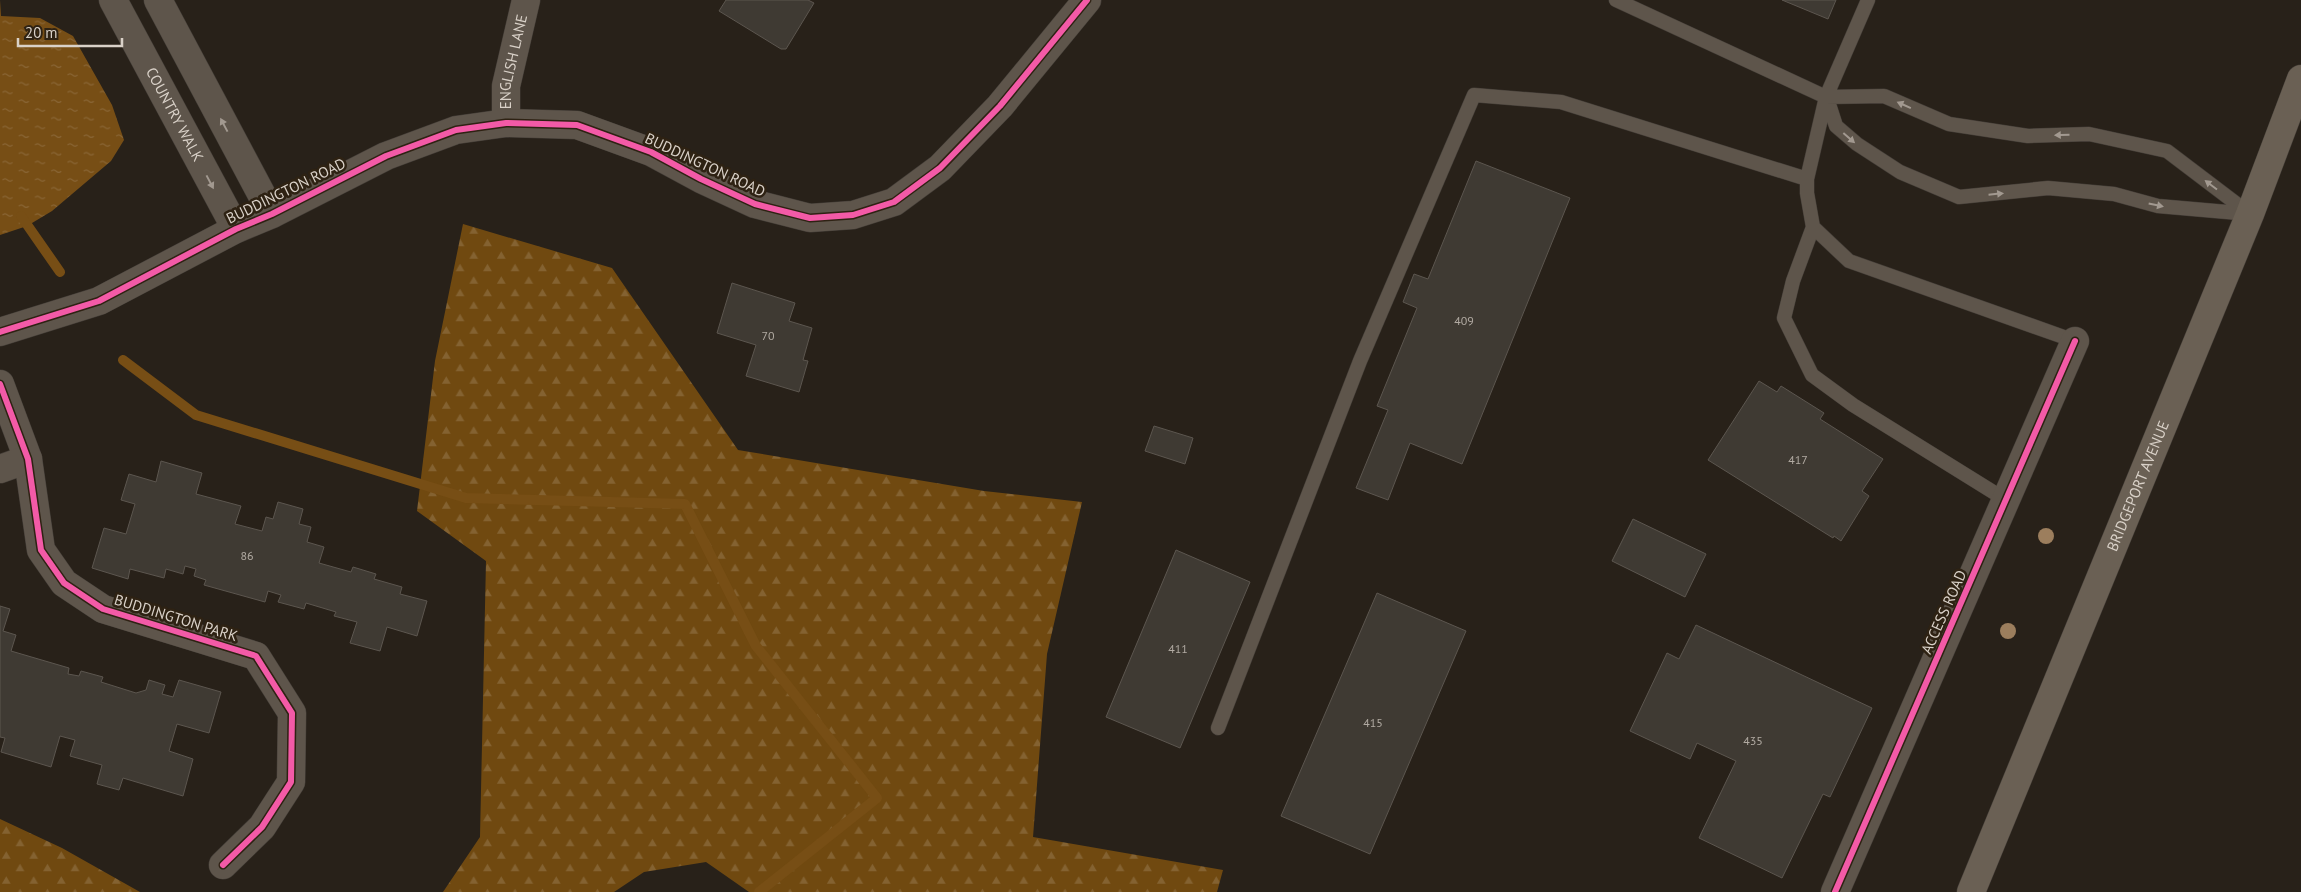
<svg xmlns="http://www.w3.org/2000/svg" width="2301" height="892" font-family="'PT Sans',sans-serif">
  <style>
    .forest { fill: url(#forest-firs) }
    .water { fill: url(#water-ripples) }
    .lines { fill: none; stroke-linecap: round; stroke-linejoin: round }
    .stream { stroke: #774e15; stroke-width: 10 }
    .building { fill: #3f3a33; stroke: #5c564f }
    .service-casing { stroke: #433d37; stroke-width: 15 }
    .minor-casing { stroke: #433d37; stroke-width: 29 }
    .tertiary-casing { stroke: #433d37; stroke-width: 29 }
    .secondary-casing { stroke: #433d37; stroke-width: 29 }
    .service { stroke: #5e554b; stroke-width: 14 }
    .minor { stroke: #5e554b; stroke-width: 28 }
    .tertiary { stroke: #5e554b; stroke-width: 28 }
    .secondary { stroke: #6a6054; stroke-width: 28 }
    .cycleway-casing { stroke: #2e2213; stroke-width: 9 }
    .cycleway { stroke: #f35aa7; stroke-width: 6 }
    .tree { fill: #9c7e5d }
    .oneway { fill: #a29990 }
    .labels { text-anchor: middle; stroke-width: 5; stroke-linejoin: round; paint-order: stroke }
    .number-label { font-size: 12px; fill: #b2aba3 }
    .street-label { font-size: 15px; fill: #d9d1c8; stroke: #2e2213 }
  </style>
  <defs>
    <pattern id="forest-firs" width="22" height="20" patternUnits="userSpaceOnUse" patternTransform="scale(1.25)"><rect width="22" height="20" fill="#704910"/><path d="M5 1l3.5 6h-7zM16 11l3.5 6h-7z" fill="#846231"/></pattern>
    <pattern id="water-ripples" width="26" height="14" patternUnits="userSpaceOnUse" patternTransform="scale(1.25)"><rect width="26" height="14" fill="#774e15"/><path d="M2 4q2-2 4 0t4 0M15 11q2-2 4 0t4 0" fill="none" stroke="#8a6636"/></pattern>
  </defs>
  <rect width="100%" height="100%" fill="#282119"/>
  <path class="forest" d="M463,224l149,44 126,182 246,41 98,11 -35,152 -14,183 190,33 -6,22h-468l-43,-30 -62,10 -30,20h-171l37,-55 6,-276 -69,-50 18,-150z
    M0,819l62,29 78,44h-140z"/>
  <path class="water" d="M0,0l1,16 39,2 33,18 39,69 12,35 -13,21 -59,50 -25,15 -27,9z"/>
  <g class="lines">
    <path class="stream" d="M21,216l39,56
      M123,360l73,55 270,83 219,6 71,142 121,152 -118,94"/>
  </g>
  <path class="building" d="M726,0h82l6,3 -28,46h-5l-62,-38z
    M1782,0h54l-8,19z
    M1476,161l94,37 -108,266 -52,-21 -22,57 -32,-12 32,-78 -11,-4 40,-98 -14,-6 11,-28 14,5z
    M732,283l63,20 -6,18 23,7 -9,32 5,1 -9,31 -53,-16 10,-31 -39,-12z
    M1759,381l18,11 4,-6 43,27 -4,6 63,40 -21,32 7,5 -28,45 -7,-5 -1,2 -125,-78z
    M1154,426l39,12 -8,26 -40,-13z
    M161,461l41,12 -6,21 45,12 -6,18 27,7 4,-14 7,2 5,-17 25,7 -4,15 12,3 -4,15 17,5 -5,16 32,9 2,-5 23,7 -2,5 28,8 -2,7 27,7 -10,35 -30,-9 -7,24 -30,-8 7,-21 -23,-6 2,-4 -30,-9 -2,6 -26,-7 3,-7 -13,-4 -3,11 -61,-17 2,-5 -12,-4 2,-7 -11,-3 -2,8 -17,-5 -2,9 -34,-9 -2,10 -36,-11 12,-40 22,6 9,-30 -14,-4 8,-26 27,8z
    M1633,519l73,35 -21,43 -73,-36z
    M1176,550l74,32 -70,166 -74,-31z
    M1377,593l89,38 -96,223 -89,-38z
    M0,606l10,3 -7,22 13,4 -5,16 58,17 -1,6 11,2 2,-5 22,6 -2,5 35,11 10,-3 3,-10 16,5 -3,9 11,3 6,-17 42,12 -12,41 -32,-9 -8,27 24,8 -10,37 -60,-18 -4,12 -22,-6 5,-19 -32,-9 5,-16 -15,-4 -9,31 -50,-15 4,-14 -5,-1z
    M1696,625l176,83 -42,89 -7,-3 -41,84 -83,-40 37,-77 -39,-18 -7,16 -60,-28 37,-78 12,6z"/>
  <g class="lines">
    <g class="service-casing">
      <path id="service" d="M1616,0l210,97 58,-1 65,28 79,12 61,-2 78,17 83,63
        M1868,0l-42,97 -19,82v14l6,34 36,34 226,80
        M1827,98l9,28 21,18 43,28 59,25 89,-9 66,6 44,12 92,8
        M1813,227l-20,54 -9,37 28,57 41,30 153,95
        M1218,728l142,-367 114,-266 87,7 246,77"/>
    </g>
    <g class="minor-casing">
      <g id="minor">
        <path id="s1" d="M113,0l123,229"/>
        <path d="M158,0l114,214"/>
        <path id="s2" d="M506,123v-37l20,-86"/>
        <path d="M0,384l28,75 13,91 23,33 39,26 153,47 36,57 -1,69 -29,45 -39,38"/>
        <path d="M0,469l28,-10"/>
        <path d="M1835,892l240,-551"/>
      </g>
    </g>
    <g class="tertiary-casing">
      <path id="tertiary" d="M0,332l99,-31 137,-72 36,-15 114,-58 70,-26 50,-7 71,2 74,27 50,27 54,25 55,14 43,-3 41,-13 46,-34 60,-62 87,-106"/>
    </g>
    <g class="secondary-casing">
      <g id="secondary">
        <path id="s3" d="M1971,892l279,-678 51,-135"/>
      </g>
    </g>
    <use href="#service" class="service"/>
    <use href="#minor" class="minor"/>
    <use href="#tertiary" class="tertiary"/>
    <use href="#secondary" class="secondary"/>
    <g class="cycleway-casing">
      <path id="cycleway" d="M0,332l99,-31 137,-72 36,-15 114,-58 70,-26 50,-7 71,2 74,27 50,27 54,25 55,14 43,-3 41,-13 46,-34 60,-62 87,-106
        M0,384l28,75 13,91 23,33 39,26 153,47 36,57 -1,69 -29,45 -39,38
        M1835,892l240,-551"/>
    </g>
    <use href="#cycleway" class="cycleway"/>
  </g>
  <g class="tree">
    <circle cx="2046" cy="536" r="8"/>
    <circle cx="2008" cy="631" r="8"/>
  </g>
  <defs><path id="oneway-solid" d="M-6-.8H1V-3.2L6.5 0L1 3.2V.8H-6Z" transform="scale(1.25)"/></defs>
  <g class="oneway">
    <use href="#oneway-solid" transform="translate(1904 105) rotate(-156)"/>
    <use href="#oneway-solid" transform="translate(224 125) rotate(-118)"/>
    <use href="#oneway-solid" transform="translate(2062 135) rotate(178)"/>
    <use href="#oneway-solid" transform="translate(1849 138) rotate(41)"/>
    <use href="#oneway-solid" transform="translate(210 182) rotate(62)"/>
    <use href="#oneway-solid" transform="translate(2211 185) rotate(-143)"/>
    <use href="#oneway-solid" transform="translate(1996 194) rotate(-6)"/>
    <use href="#oneway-solid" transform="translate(2156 205) rotate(12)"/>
  </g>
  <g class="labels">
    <g class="number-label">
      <text x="1464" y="325">409</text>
      <text x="768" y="340">70</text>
      <text x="1798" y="464">417</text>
      <text x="247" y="560">86</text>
      <text x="1178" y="653">411</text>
      <text x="1373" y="727">415</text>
      <text x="1753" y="745">435</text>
    </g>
    <g class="street-label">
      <text dy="5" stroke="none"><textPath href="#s2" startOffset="62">ENGLISH LANE</textPath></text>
      <text dy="5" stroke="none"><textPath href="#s1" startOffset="130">COUNTRY WALK</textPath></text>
      <text transform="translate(705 165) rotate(25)" y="5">BUDDINGTON ROAD</text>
      <text transform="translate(286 191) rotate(-26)" y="5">BUDDINGTON ROAD</text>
      <text dy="5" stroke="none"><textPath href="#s3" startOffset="439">BRIDGEPORT AVENUE</textPath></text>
      <text transform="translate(1944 612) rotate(-66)" y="5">ACCESS ROAD</text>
      <text transform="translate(176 618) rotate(17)" y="5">BUDDINGTON PARK</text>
    </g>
  </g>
  <path d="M18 38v8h104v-8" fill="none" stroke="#d9d1c8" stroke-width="2.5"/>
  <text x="25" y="38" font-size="15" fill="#d9d1c8" stroke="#2e2213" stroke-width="4" paint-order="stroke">20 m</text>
</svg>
